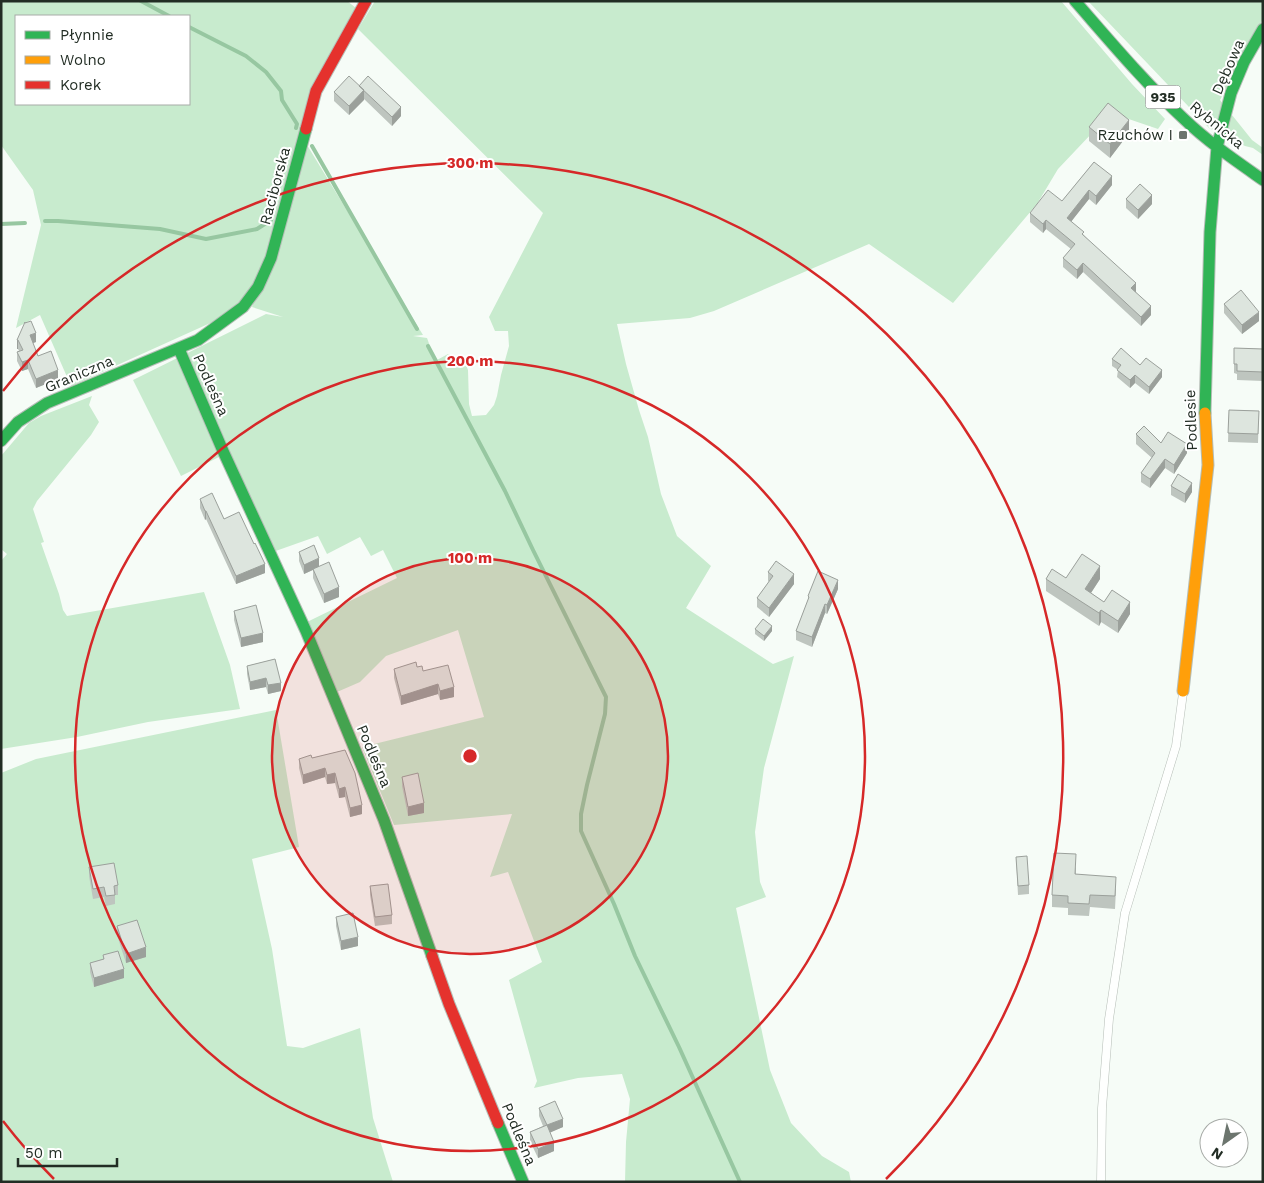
<svg xmlns="http://www.w3.org/2000/svg" width="1264" height="1183" font-family="'Work Sans',sans-serif">
  <style>
    .green { fill: #c8ebce; fill-rule: evenodd }
    .lines { fill: none; stroke-linecap: round; stroke-linejoin: round }
    .stream { stroke: #97c7a1; stroke-width: 4 }
    .lane-casing { stroke: #b5bdb6; stroke-width: 9 }
    .fast-casing { stroke: #b5bdb6; stroke-width: 13 }
    .slow-casing { stroke: #b5bdb6; stroke-width: 13 }
    .jam-casing { stroke: #b5bdb6; stroke-width: 13 }
    .lane { stroke: #fefffe; stroke-width: 8 }
    .fast { stroke: #30b455; stroke-width: 11 }
    .slow { stroke: #ff9f0a; stroke-width: 11 }
    .jam { stroke: #e5322d; stroke-width: 11 }
    .wall { fill: #bec5bf }
    .shaded-wall { fill: #9ba09b }
    .building { fill: #dde5de; stroke: #9ba09b }
    .ring { fill: none; stroke: #d62828; stroke-width: 2.5 }
    .poi-dot { fill: #6c756e; stroke: #fff; stroke-width: 2 }
    .labels { text-anchor: middle; stroke-width: 4; stroke-linejoin: round; paint-order: stroke }
    .shield { fill: #fff; stroke: #646c66; stroke-width: 1 }
    .shield-label { font-size: 14px; font-weight: bold; fill: #222d24 }
    .street-label { font-size: 15px; fill: #222d24; stroke: #fff }
    .poi-label { font-size: 15px; fill: #222d24; stroke: #fff; text-anchor: end }
    .centre { fill: #d62828; stroke: #fff; stroke-width: 2.5 }
    .ring-label { font-size: 15px; text-anchor: middle; font-weight: bold; fill: #d62828; stroke: #fff; stroke-width: 4; stroke-linejoin: round; paint-order: stroke }
  </style>
  <rect width="100%" height="100%" fill="#f6fcf7"/>
  <path class="green" d="M1,1h346l13,10 -44,80 -58,196 -41,33 -146,66 -31,-71 -24,13 25,-103 -8,-35 -32,-45zM16,16h173v88h-173z
    M375,1h686l71,83 33,35 -7,10 -47,-16 -53,56 -21,35 -84,99 -84,-59 -155,67 -24,7 -73,6 9,40 13,46 9,27 13,57 16,42 34,30 -25,42 87,56 21,-8 -30,112 -9,64 5,50 6,15 -30,11 34,162 21,53 31,33 27,16 2,10h-226l1,-40 4,-43 -8,-25 -44,4 -44,10 3,-7 -28,-101 33,-18 -34,-90 -18,5 22,-63 -118,11 -32,-78 122,-30 -26,-87 -72,26 -26,26 -23,10 -30,-70 90,-44 -14,-28 -12,6 -11,-19 -33,17 -9,-18 -48,17 -49,-97 -40,20 -48,-96 133,-66 17,3 -31,-10 55,-162 116,190 -10,1 14,2 9,25 1,-3 11,-6 16,6 4,10 1,34 3,12 14,-1 8,-10 3,-9 4,-21 8,-29 -1,-15h-13l-6,-14 54,-104 -185,-184z
    M1088,1h175v18l-43,81 32,40 11,8v7l-10,-7 -8,-2 -36,-18z
    M92,396l-3,9 10,17 -8,13 -54,66 -4,8 11,33 -3,1 18,51 4,16 4,6 137,-24 26,73 10,44 -92,13 -71,15 -76,12v-188l6,-7 -6,-5v-93l28,-33 12,-7z
    M276,710l23,137 -47,12 20,90 15,97 16,2 57,-20 13,90 20,64h-392v-409l35,-14z"/>
  <g class="lines">
    <path class="stream" d="M141,1l28,15
      M189,27l57,29 20,16 15,19 1,9 15,24 -1,4
      M312,146l105,183
      M45,221h13l102,8 46,10 51,-10 14,-9 2,-9
      M1,224l24,-1
      M428,346l77,145 28,59 73,147 -1,17 -18,71 -6,29v17l33,73 21,52 44,91 61,135"/>
    <g class="lane-casing">
      <path id="lane" d="M1101,1182l1,-74 7,-89 16,-106 51,-167 7,-53"/>
    </g>
    <g class="fast-casing">
      <path id="fast" d="M1075,1c35,40 70,82 109,118 24,23 52,42 79,61
        M179,349l44,102 83,180 78,189 48,136
        M1205,413l5,-181 7,-85 14,-54 13,-31 19,-33
        M1,441l17,-19 29,-19 151,-63 45,-33 15,-20 13,-29 35,-129
        M498,1123l25,59"/>
    </g>
    <g class="slow-casing">
      <path id="slow" d="M1183,691l25,-226 -3,-52"/>
    </g>
    <g class="jam-casing">
      <path id="jam" d="M306,129l10,-38 50,-90
        M432,956l17,48 49,119"/>
    </g>
    <use href="#lane" class="lane"/>
    <use href="#fast" class="fast"/>
    <use href="#slow" class="slow"/>
    <use href="#jam" class="jam"/>
  </g>
  <path class="wall" d="M359,86l42,30 -9,10 -28,-27 -15,16 -15,-14v-9z
    M1089,127l40,6 -19,25 -21,-17z
    M1094,162l18,23 -16,20 -7,-6 -18,22 65,71 15,23 -10,11 -58,-54 -6,7 -14,-12v-9l8,-9 -25,-20 -3,4 -13,-11v-9l32,-12z
    M1126,199l26,5 -14,15 -12,-11z
    M1224,304l35,17 -17,13 -18,-21z
    M17,340l19,2 -3,1 5,13 20,23 -22,9 -8,-19 -6,2 -5,-10v-9l2,-1 -1,-2h-1z
    M1234,348l29,1v32l-26,-1v-6l-3,-1z
    M1112,359l28,6 22,12 -13,17 -14,-11 -5,5 -13,-11 1,-7 -6,-4z
    M1229,410l30,1 -1,32 -30,-1z
    M1136,434l25,9 26,10 -13,21 -9,-6 -15,20 -9,-6v-9l11,-15 -16,-14z
    M1171,486l21,6 -7,11 -14,-8z
    M200,499l54,45 11,29 -29,11 -30,-65 -1,1 -5,-12z
    M299,552l20,14 20,31 -15,6 -11,-25v-8l-9,4 -5,-13z
    M768,572l26,12 -25,33 -12,-10v-9l12,-16 -1,-1z
    M1066,578l34,1 -9,14 13,9 26,12 -12,19 -17,-11 -2,4 -53,-35v-12z
    M838,589l-11,25 -2,-1 -13,34 -16,-7v-9l12,-31v-4z
    M234,611l29,31 -22,5 -7,-27z
    M755,629l17,2 -8,10 -9,-7z
    M275,659l6,32 -13,3 -2,-7 -16,3 -3,-16v-8z
    M417,667l6,4 31,26 -14,3 -2,-6 -37,11 -7,-27v-9z
    M345,750l17,64 -12,3 -5,-20 -6,1 -4,-15 -8,1 -2,-7 -22,7 -4,-16v-9l13,-1z
    M402,777l22,36 -16,3 -6,-30z
    M1016,857l13,28v9l-11,1z
    M89,867l29,18v10h-3v9l-9,2 -2,-9 -11,2 -4,-23z
    M1076,867v7l40,15 -1,20 -25,-2 -1,9 -21,-1v-7l-16,-1v-12z
    M370,886l22,29v9l-17,2 -5,-31z
    M336,917l22,29 -17,4 -5,-24z
    M117,926l29,31 -20,6 -9,-28z
    M103,955l21,23 -30,9 -4,-15v-9l13,-4z
    M539,1108l24,19 -13,5 4,19 -16,7 -8,-17v-9l13,-6 -4,-10z"/>
  <path class="shaded-wall" d="M364,90v10l-15,15v-9z
    M401,107v9l-9,10v-9z
    M1129,120v13l-19,25v-14z
    M1112,176v9l-16,20v-9z
    M1089,190v9l-22,28v-9z
    M1152,195v9l-14,15v-9z
    M1046,220v9l-3,4v-9z
    M1083,263v9l-6,7v-9z
    M1136,283v9l-5,5v-9z
    M1151,306v9l-10,11v-9z
    M1259,312v9l-17,13v-9z
    M36,333v9l-6,2v-9z
    M17,340h1v9h-1z
    M28,360v9l-6,2v-9z
    M58,370v9l-22,9v-9z
    M1162,370v7l-13,17v-7z
    M1135,375v8l-5,5v-8z
    M1187,444v9l-13,21v-9z
    M1165,459v9l-15,20v-9z
    M1192,483v9l-7,11v-9z
    M205,511h1v8l-1,1z
    M319,558v9l-15,7v-9z
    M265,564v9l-29,11v-8z
    M1100,566v13l-15,23v-13z
    M794,574v10l-25,33v-9z
    M838,580v9l-11,25v-9z
    M339,587v10l-15,6v-9z
    M1130,602v12l-12,19v-12z
    M825,604v9l-13,34v-10z
    M1101,610v12l-2,4v-13z
    M772,626v5l-8,10v-5z
    M263,633v9l-22,5v-9z
    M266,678v9l-16,3v-8z
    M281,683v8l-13,3v-9z
    M438,684v10l-37,11v-9z
    M454,687v10l-14,3v-9z
    M325,768v9l-22,7v-9z
    M335,773v10l-8,1v-9z
    M345,787v10l-6,1v-9z
    M424,803v10l-16,3v-9z
    M362,805v9l-12,3v-9z
    M358,937v9l-17,4v-9z
    M146,947v10l-20,6v-9z
    M124,969v9l-30,9v-9z
    M563,1119v8l-16,7v-9z
    M554,1142v9l-16,7v-9z"/>
  <path class="building" d="M349,76l15,14 -15,16 -15,-14z
    M368,76l33,31 -9,10 -33,-31z
    M1108,103l21,17 -19,24 -21,-17z
    M1094,162l18,14 -16,20 -7,-6 -22,28 17,14 -2,2 54,49 -5,5 20,18 -10,11 -58,-54 -6,7 -14,-12 12,-14 -29,-24 -3,4 -13,-11 18,-23 14,11z
    M1140,184l12,11 -14,15 -12,-11z
    M1241,290l18,22 -17,13 -18,-21z
    M31,321l5,12 -6,2 8,21 13,-5 7,19 -22,9 -8,-19 -6,2 -5,-10 6,-2 -5,-10h-1l8,-18v1z
    M1121,348l19,17 6,-7 16,12 -13,17 -14,-12 -5,5 -13,-10 4,-5 -9,-6z
    M1234,348l29,1v23l-26,-1v-7h-3z
    M1229,410l30,1 -1,23 -30,-1z
    M1144,426l17,17 7,-11 19,12 -13,21 -9,-6 -15,20 -9,-6 14,-20 -19,-19z
    M1178,474l14,9 -7,11 -14,-8z
    M212,493l12,26 15,-7 15,32 1,-1 10,21 -29,12 -30,-65h-1l-5,-12z
    M314,545l5,13 -15,7 -5,-13z
    M1082,554l18,12 -15,23 19,13 8,-12 18,12 -12,19 -17,-11 -2,3 -53,-34 6,-10 14,9z
    M776,561l18,13 -25,34 -12,-10 16,-22 -5,-4z
    M329,562l10,25 -15,7 -11,-25z
    M818,571l20,9 -11,25 -2,-1 -13,33 -16,-6 13,-34 -1,-1z
    M256,605l7,28 -22,5 -7,-27z
    M763,619l9,7 -8,10 -9,-7z
    M275,659l6,24 -13,2 -2,-7 -16,4 -3,-16z
    M416,662l1,5 5,-1 1,5 25,-6 6,22 -14,4 -2,-7 -37,12 -7,-27z
    M345,750l10,23 7,32 -12,3 -5,-21 -6,2 -4,-16 -8,2 -2,-7 -22,7 -4,-16 12,-4 1,3z
    M418,773l6,30 -16,4 -6,-30z
    M1054,853l22,1 -1,20 41,3 -1,19 -25,-1 -1,9 -21,-1v-7l-16,-1z
    M1027,856l2,29 -11,1 -2,-29z
    M114,863l4,22 -4,1 1,9 -9,1 -2,-9 -11,2 -4,-22z
    M388,884l4,31 -17,2 -5,-31z
    M353,913l5,24 -17,4 -5,-24z
    M137,920l9,27 -20,7 -9,-28z
    M118,951l6,18 -30,9 -4,-15 14,-4 -1,-4z
    M555,1101l8,18 -16,6 -8,-17z
    M547,1125l7,17 -16,7 -8,-17z"/>
  <circle cx="470" cy="756" r="198" fill="#d62828" fill-opacity=".12"/>
  <g class="ring">
    <circle cx="470" cy="756" r="198"/>
    <circle cx="470" cy="756" r="395"/>
    <path d="M54 1179A593 593 0 0 1 3 1121M3 391A593 593 0 1 1 886 1179"/>
  </g>
  <rect class="poi-dot" x="1178" y="130" width="10" height="10" rx="2.5"/>
  <g class="labels">
    <rect class="shield" x="1145.5" y="85.5" width="35" height="23" rx="4"/>
    <g class="shield-label">
      <text x="1163" y="102">935</text>
    </g>
    <g class="street-label">
      <text transform="translate(1228 67) rotate(-66)" y="5">Dębowa</text>
      <text transform="translate(1217 125) rotate(40)" y="5">Rybnicka</text>
      <text transform="translate(275 186) rotate(-75)" y="5">Raciborska</text>
      <text transform="translate(79 374) rotate(-23)" y="5">Graniczna</text>
      <text transform="translate(211 385) rotate(66)" y="5">Podleśna</text>
      <text transform="translate(1191 420) rotate(-92)" y="5">Podlesie</text>
      <text transform="translate(374 756) rotate(67)" y="5">Podleśna</text>
      <text transform="translate(519 1134) rotate(67)" y="5">Podleśna</text>
    </g>
    <g class="poi-label">
      <text x="1173" y="140">Rzuchów I</text>
    </g>
  </g>
  <circle cx="470" cy="756" r="8" class="centre"/>
  <g class="ring-label">
    <text x="470" y="168">300 m</text>
    <text x="470" y="366">200 m</text>
    <text x="470" y="563">100 m</text>
  </g>
  <rect width="1264" height="1183" fill="none" stroke="#222d24" stroke-width="5"/>
  <rect x="15" y="15" width="175" height="90" fill="#ffffff" stroke="#a7aba7"/>
  <rect x="25" y="31" width="25" height="8" fill="#30b455" stroke="#a7aba7"/>
  <text x="60" y="40" font-size="15" fill="#222d24">Płynnie</text>
  <rect x="25" y="56" width="25" height="8" fill="#ff9f0a" stroke="#a7aba7"/>
  <text x="60" y="65" font-size="15" fill="#222d24">Wolno</text>
  <rect x="25" y="81" width="25" height="8" fill="#e5322d" stroke="#a7aba7"/>
  <text x="60" y="90" font-size="15" fill="#222d24">Korek</text>
  <g transform="translate(1224 1143) rotate(213)"><circle r="24" fill="#ffffff" stroke="#a7aba7"/>
  <path d="M0-4L9 19L0 12L-9 19Z" fill="#6c756e"/>
  <text y="-8" font-size="14" font-weight="bold" text-anchor="middle" fill="#222d24">N</text>
  </g>
  <path d="M18 1158v8h99v-8" fill="none" stroke="#222d24" stroke-width="2.5"/>
  <text x="25" y="1158" font-size="15" fill="#222d24" stroke="#ffffff" stroke-width="4" paint-order="stroke">50 m</text>
</svg>
